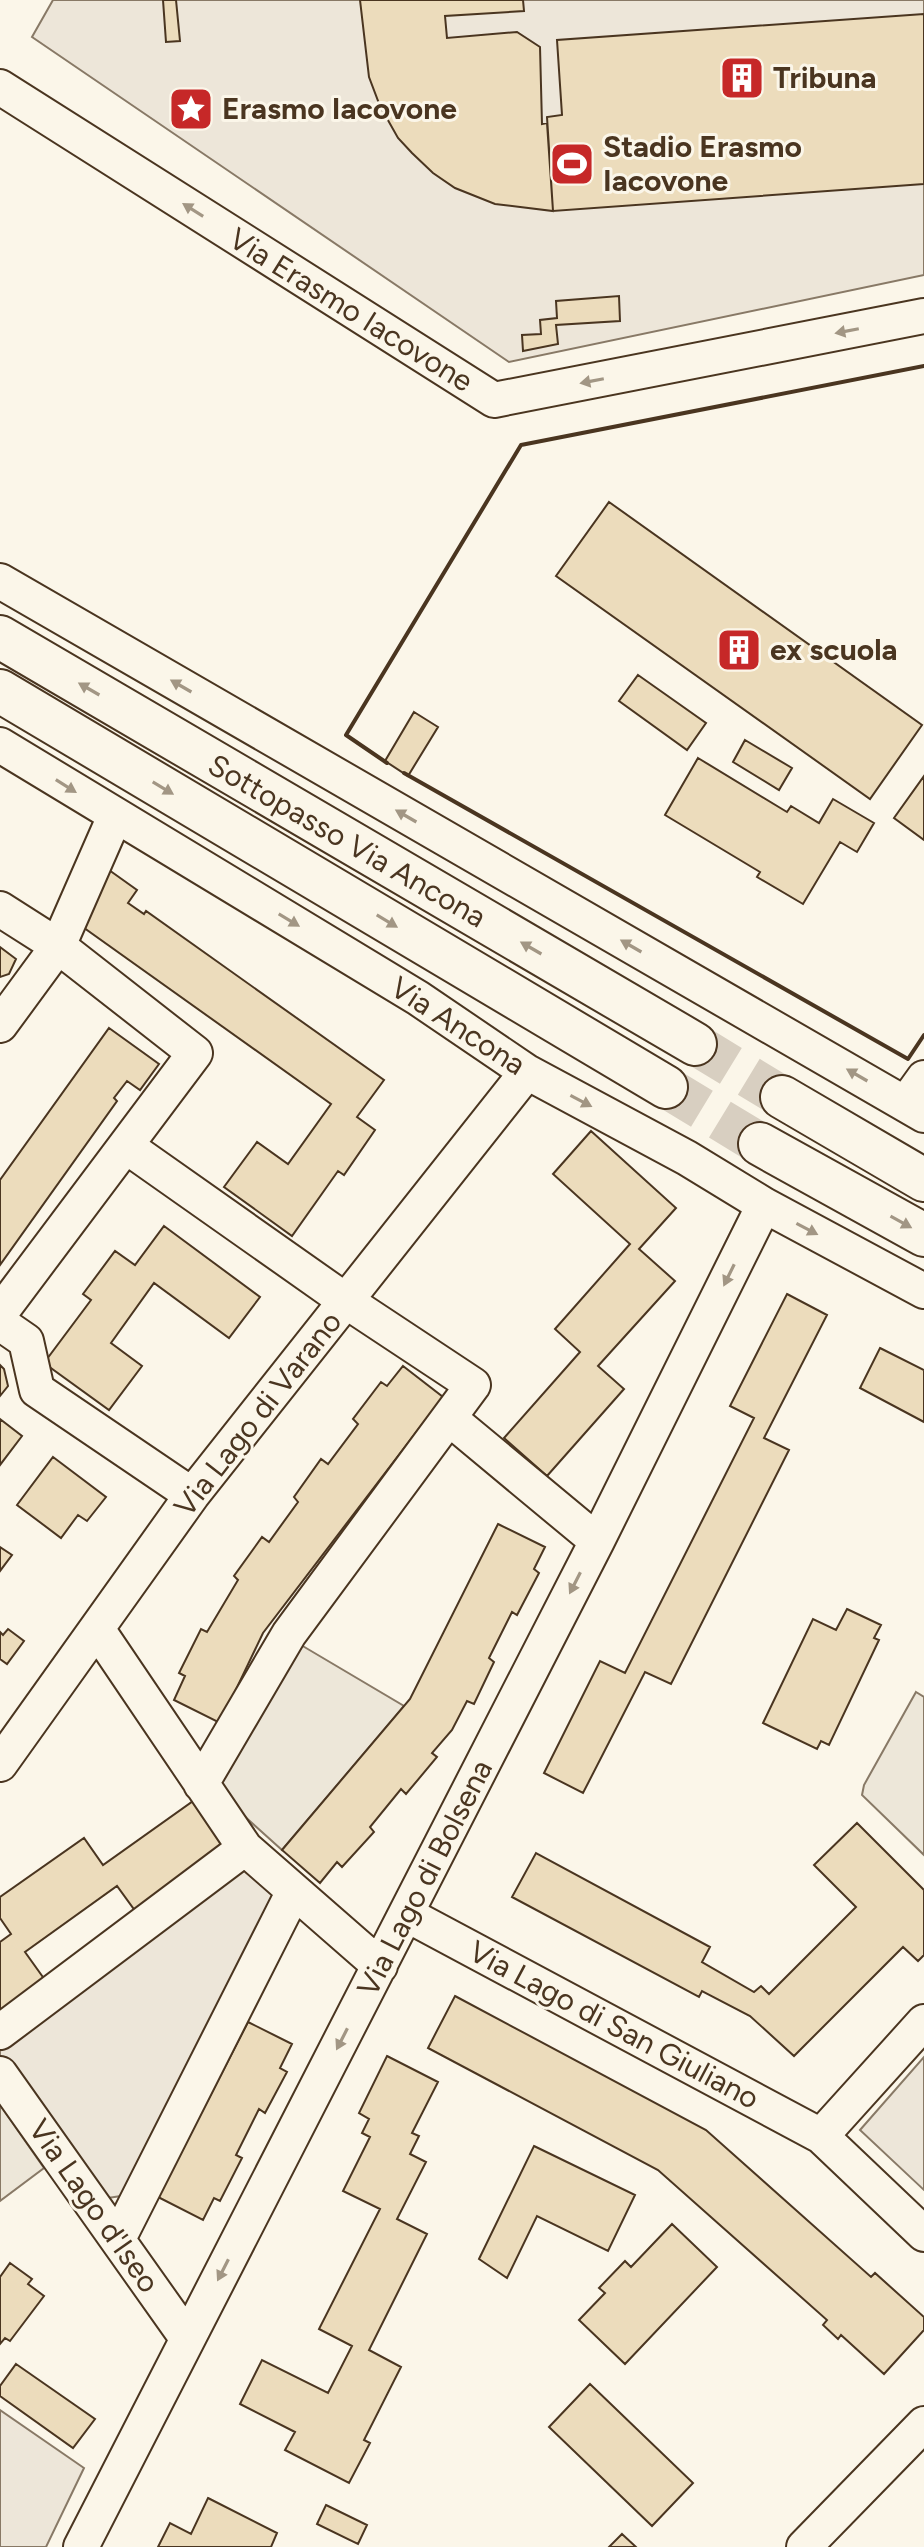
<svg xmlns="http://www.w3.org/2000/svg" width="924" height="2547" font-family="Figtree,sans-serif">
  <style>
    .green { fill: #ede6d9; stroke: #887966; stroke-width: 2 }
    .parking { fill: #ede7d9; stroke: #887966; stroke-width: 2 }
    .building { fill: #ecdcbc; stroke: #4a3520; stroke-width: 2 }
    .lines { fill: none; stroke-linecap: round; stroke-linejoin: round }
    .tertiary-tunnel { stroke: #d8cfc1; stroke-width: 42; stroke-dasharray: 42 21; stroke-linecap: butt }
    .minor-casing { stroke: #4a3520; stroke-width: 38 }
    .tertiary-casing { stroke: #4a3520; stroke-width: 46 }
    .minor { stroke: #fbf6e9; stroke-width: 34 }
    .tertiary { stroke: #fbf6e9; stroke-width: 42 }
    .wall { stroke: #4a3520; stroke-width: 4 }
    .oneway { fill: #a29684 }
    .labels { text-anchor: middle; stroke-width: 6; stroke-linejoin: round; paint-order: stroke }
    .poi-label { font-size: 30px; font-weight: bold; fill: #4a3520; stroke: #fbf6e9; text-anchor: start }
    .street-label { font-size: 30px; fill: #4a3520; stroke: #fbf6e9 }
  </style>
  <rect width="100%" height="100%" fill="#fbf6e9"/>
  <path class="green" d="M53,0h871v275l-415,87 -477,-325z
    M247,1860l32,26 -158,310 -20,3 -101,-144v-4z
    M924,2057v133l-64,-60z
    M0,2410l84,58 -38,79h-46z"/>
  <path class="parking" d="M301,1645l103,61 -122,144 -69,-62z
    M916,1692l8,5v158l-62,-60 2,-10z
    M0,2105l44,63 -44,33z"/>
  <path class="building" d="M163,0h13l4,41 -14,1z
    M360,0h163l1,11 -79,5 2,22 70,-6 23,15 2,77 5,-1 6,88 -58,-7 -40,-16 -22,-15 -21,-20 -14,-15 -18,-32 -11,-29z
    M924,14v170l-371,27 -6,-94 15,-2 -5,-75z
    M619,296l1,25 -64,4 2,19 -35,7 -1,-16 19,-1 -1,-14 17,-2 -1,-17z
    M609,502l313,223 -52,74 -314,-223z
    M638,675l68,48 -19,27 -68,-49z
    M414,712l24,15 -30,49 -23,-15z
    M745,740l47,28 -13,22 -46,-28z
    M698,758l89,54 4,-6 28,17 14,-24 41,24 -17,29 -17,-10 -37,62 -46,-27 3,-5 -95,-57z
    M924,776v64l-30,-22z
    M109,870l28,20 -9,13 16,11 2,-3 238,169 -27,37 18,13 -31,45 -6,-4 -46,65 -68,-49 33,-45 31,22 43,-60 -258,-184z
    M0,947l16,12 -7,15 -9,3z
    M109,1028l50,36 -19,26 -13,-9 -13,17 3,3 -117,164v-85z
    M591,1131l85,77 -37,41 36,32 -77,85 26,23 -77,87 -43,-38 76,-86 -25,-23 75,-85 -77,-70z
    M164,1226l96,71 -31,41 -75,-55 -43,60 31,23 -33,44 -65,-47 47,-63 -8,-6 32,-43 20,14z
    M787,1294l40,21 -63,123 25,12 -118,234 -26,-12 -62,121 -39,-20 56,-112 25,12 129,-255 -24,-12z
    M880,1348l44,22v52l-64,-34z
    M0,1365l4,4 4,17 -8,10z
    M403,1366l40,31 -180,236 -43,90 -46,-23 11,-24 -6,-3 22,-44 6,3 31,-52 -4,-4 28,-39 7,5 29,-40 -4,-5 27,-38 7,5 30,-40 -5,-5 28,-37 6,4z
    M0,1419l22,17 -22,29z
    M53,1457l53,40 -19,24 -9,-6 -17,23 -44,-33z
    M498,1524l47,23 -11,22 5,4 -22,42 -5,-3 -23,46 5,4 -20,42 -7,-3 -15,29 -20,23 5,4 -31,37 -5,-5 -31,38 4,5 -32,35 -5,-5 -17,21 -38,-33 128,-151z
    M0,1547l12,8 -12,16z
    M847,1609l34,16 -7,13 5,2 -50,105 -8,-4 -4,8 -54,-26 50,-104 23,11z
    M8,1629l16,12 -17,23 -7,-5v-27l3,3z
    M196,1799l33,46 -93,67 -19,-26 -92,66 20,28 -45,32v-70l11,-8 -11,-16v-21l84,-59 19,27z
    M857,1823l67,67v65l-6,6 -15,-14 -109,109 -44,-40 -48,-25 -3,6 -187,-100 24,-44 174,94 -8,15 52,30 7,-6 8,8 87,-87 -42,-42z
    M455,1996l251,134 165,147 4,-4 49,44v13l-40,44 -43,-39 -3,4 -15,-14 4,-5 -169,-150 -230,-122z
    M248,2022l44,22 -12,24 7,4 -22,41 -6,-4 -23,46 6,3 -22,43 -6,-3 -11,22 -45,-23z
    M387,2056l51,26 -26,51 7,3 -9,18 16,8 -29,57 30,15 -58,116 32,17 -37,73 6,3 -21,40 -64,-33 10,-18 -55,-28 22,-44 66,33 24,-47 -33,-17 61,-120 -37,-18 27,-54 -8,-4 7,-14 -10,-6z
    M534,2146l101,49 -27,56 -71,-35 -30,62 -28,-19z
    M672,2224l45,43 -92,97 -46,-44 26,-27 -6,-5 26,-27 6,6z
    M10,2263l22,16 -4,5 16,12 -34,45 -5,-3 -5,6v-67z
    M16,2364l79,55 -22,29 -73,-52v-10z
    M590,2384l103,99 -41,43 -103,-99z
    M208,2498l69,35 -6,14h-113l12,-24 21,11z
    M326,2505l41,20 -9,19 -41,-20z
    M622,2534l14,13h-27z"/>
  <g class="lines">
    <path class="tertiary-tunnel" d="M695,1044l87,53
      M666,1087l94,57"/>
    <g class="minor-casing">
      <path id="minor" d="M0,87l494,313 430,-84
        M0,581l924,534
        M0,745l418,253 109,74 160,86 77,47 160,86
        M0,909l58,37 137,107 -195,260
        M0,1025l58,-79 57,-130
        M906,1103l18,-25
        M126,1146l220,155 127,84 -184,249 -88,150
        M0,1323l26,18 11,49 155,105
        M449,1418l148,123
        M97,1629l148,219 135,118
        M0,1764l192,-269 335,-423
        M406,1914l415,222 103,98
        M0,2032l245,-184
        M0,2074l187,264
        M821,2136l103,-114
        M118,2239l176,-348
        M81,2547l516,-1006 167,-336
        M804,2547l120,-123"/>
    </g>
    <g class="tertiary-casing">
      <path id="tertiary" d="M0,637l695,407
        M0,691l666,396
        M782,1097l142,83
        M760,1144l164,91"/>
    </g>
    <use href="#minor" class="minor"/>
    <use href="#tertiary" class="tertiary"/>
    <path class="wall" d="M387,763l-41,-28 175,-290 403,-79
      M404,773l504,286 16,-24"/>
  </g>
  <defs><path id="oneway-solid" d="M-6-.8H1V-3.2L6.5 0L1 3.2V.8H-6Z" transform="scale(2)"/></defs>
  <g class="oneway">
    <use href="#oneway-solid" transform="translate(193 210) rotate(-148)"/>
    <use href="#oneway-solid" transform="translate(847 331) rotate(169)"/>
    <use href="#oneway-solid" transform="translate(592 381) rotate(169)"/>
    <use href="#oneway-solid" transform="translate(181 686) rotate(-150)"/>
    <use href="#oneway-solid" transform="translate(89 689) rotate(-150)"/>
    <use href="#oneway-solid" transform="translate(66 786) rotate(32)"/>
    <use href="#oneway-solid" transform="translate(163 788) rotate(31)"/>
    <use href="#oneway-solid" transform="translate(406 816) rotate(-150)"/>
    <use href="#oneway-solid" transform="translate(289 920) rotate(31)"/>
    <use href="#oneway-solid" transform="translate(387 921) rotate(31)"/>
    <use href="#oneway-solid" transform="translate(631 946) rotate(-150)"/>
    <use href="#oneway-solid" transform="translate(531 948) rotate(-150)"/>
    <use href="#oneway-solid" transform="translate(857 1075) rotate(-150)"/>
    <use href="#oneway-solid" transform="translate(581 1101) rotate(28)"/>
    <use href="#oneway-solid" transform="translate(901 1222) rotate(29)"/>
    <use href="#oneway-solid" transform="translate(807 1229) rotate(28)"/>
    <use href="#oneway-solid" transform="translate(729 1275) rotate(116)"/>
    <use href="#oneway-solid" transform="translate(575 1583) rotate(117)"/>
    <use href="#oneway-solid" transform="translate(342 2039) rotate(117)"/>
    <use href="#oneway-solid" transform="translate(223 2270) rotate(117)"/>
  </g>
  <defs>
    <g id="building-square" transform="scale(2.3)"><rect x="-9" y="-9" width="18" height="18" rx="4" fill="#c62828" stroke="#fbf6e9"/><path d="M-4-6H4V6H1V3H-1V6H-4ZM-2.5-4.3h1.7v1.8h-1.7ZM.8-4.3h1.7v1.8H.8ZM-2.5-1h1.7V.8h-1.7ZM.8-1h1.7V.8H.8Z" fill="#fff"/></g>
    <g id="sight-square" transform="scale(2.3)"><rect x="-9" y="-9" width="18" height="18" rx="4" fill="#c62828" stroke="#fbf6e9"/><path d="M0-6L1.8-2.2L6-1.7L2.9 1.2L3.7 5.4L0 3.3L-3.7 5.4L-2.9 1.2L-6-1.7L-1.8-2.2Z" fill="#fff"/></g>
    <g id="stadium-square" transform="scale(2.3)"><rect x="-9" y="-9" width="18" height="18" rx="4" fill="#c62828" stroke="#fbf6e9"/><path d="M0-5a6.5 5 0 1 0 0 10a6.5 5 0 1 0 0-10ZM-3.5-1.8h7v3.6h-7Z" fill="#fff"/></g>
  </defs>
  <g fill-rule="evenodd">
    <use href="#building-square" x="742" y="78"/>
    <use href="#sight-square" x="191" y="109"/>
    <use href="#stadium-square" x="572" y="164"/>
    <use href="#building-square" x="739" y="650"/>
  </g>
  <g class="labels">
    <g class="poi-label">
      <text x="773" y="88">Tribuna</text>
      <text x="222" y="119">Erasmo Iacovone</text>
      <text x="603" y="157">Stadio Erasmo<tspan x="603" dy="34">Iacovone</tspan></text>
      <text x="770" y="660">ex scuola</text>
    </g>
    <g class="street-label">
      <text transform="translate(351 310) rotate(32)" y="10">Via Erasmo Iacovone</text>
      <text transform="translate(347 841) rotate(30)" y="10">Sottopasso Via Ancona</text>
      <text transform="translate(458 1026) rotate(33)" y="10">Via Ancona</text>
      <text transform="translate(258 1414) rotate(-52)" y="10">Via Lago di Varano</text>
      <text transform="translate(425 1878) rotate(-63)" y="10">Via Lago di Bolsena</text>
      <text transform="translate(614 2025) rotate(28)" y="10">Via Lago di San Giuliano</text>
      <text transform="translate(94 2206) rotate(55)" y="10">Via Lago d'Iseo</text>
    </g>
  </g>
</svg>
